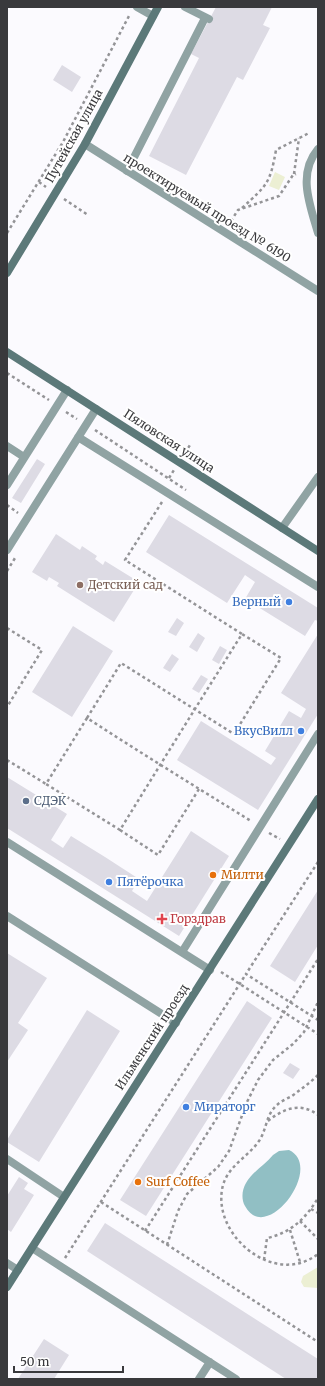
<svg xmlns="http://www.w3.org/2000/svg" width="325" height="1386" font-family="Merriweather,serif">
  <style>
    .green { fill: #ecefd3 }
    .water { fill: #91bfc4 }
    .building { fill: #dddbe4 }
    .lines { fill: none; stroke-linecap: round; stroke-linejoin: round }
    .path { stroke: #949497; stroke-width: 2.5; stroke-dasharray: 3 3; stroke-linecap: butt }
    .lane { stroke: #90a3a3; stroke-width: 8 }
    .street { stroke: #90a3a3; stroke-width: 8 }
    .secondary { stroke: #5c7979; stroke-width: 8 }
    .education-dot { fill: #8d6e63; stroke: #fff; stroke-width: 1.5 }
    .shop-dot { fill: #3f7fe0; stroke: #fff; stroke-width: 1.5 }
    .service-dot { fill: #5c6f8a; stroke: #fff; stroke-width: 1.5 }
    .food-dot { fill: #e8710a; stroke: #fff; stroke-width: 1.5 }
    .health-dot { fill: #e0444e; stroke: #fff; stroke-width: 1.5 }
    .labels { text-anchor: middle; stroke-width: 4; stroke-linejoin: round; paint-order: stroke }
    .street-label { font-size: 12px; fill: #39393c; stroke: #fff }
    .education-label { font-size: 12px; fill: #785e54; stroke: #fff; text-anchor: start }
    .shop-label { font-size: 12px; fill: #366cbe; stroke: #fff; text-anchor: end }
    .service-label { font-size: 12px; fill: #4e5e75; stroke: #fff; text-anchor: start }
    .food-label { font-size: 12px; fill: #c56008; stroke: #fff; text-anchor: start }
    .health-label { font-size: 12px; fill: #be3a42; stroke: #fff; text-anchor: start }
  </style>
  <rect width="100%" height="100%" fill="#fbfafe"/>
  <path class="green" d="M275,172l10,5 -6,13 -10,-4z
    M318,1267v21l-14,-1 -3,-5 2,-6z"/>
  <path class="water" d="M289,1150c36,17 -23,96 -44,56 -4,-7 -3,-16 1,-23 6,-11 19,-18 27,-28l6,-4z"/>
  <path class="building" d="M216,7h56l-9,18 7,3 -27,52 -6,-3 -51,98 -37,-19 50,-98 -8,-4z
    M62,65l19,12 -9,15 -19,-12z
    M37,459l8,5 -24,39 -9,-5z
    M169,515l149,93v13l-3,-1 -10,16 -60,-37 10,-17 -10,-7 -18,28 -81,-51z
    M56,534l24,16 2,-4 15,10 -2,3 8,6 2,-4 34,21 -25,40 -57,-36 2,-3 -10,-6 -2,4 -15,-9z
    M177,618l7,5 -8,13 -8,-4z
    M73,626l40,25 -41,66 -40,-25z
    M198,633l7,5 -8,14 -8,-5z
    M318,634v80l-60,96 -81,-50 24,-39 70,44 5,-7 -11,-7 24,-40 12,7 5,-9 -25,-16z
    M220,646l7,4 -8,14 -7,-4z
    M172,654l7,5 -9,13 -7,-4z
    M201,675l7,4 -9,14 -7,-4z
    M7,777l60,37 -16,26 12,8 8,-12 34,21 34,22 -7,12 15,10 44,-70 38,25 -50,80 -172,-108z
    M318,890v55l-23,37 -25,-16z
    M7,953l40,25 -29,45 10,7 -21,32z
    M247,1001l25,17 -126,198 -26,-16z
    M87,1010l33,21 -81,131 -32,-20v-2z
    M290,1063l10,6 -7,10 -10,-6z
    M19,1177l9,6 -4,6 10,6 -23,37 -4,-3v-33z
    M105,1223l213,136v20h-32l-199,-128z
    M44,1339l25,16 -15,24h-36z"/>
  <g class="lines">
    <path class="path" d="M294,174l5,-36
      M39,182l7,5
      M64,199l24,16
      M242,208c25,-23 28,-24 34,-58l33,-17
      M231,221l7,-11 41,-14 14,-21 3,-1
      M7,233l56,-91 67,-128
      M7,373l42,27
      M66,412l11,7
      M95,430l91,60
      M185,453l5,-8
      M169,478l5,-8
      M162,502l-37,58 117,74
      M7,505l11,8
      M7,571l8,-13
      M7,628l35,22 -35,57
      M87,718l34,-55 113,71 47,-76 -39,-24c-41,65 -82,131 -122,196l-74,-46 41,-66c54,35 109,69 164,103
      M7,760l39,24
      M120,830l38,25 41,-66
      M269,833l11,6
      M318,862l-72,112 72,46
      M221,972l97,62
      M318,1075c-8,8 -17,14 -26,21 -6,3 -13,6 -18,12 -8,9 -8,23 -15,33 -11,16 -30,24 -36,44 -13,49 51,103 95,69
      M268,1121c16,-13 33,-19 50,-6
      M101,1202l217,140
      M311,1209l7,4
      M300,1221l18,18
      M290,1230l10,32
      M145,1231l173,-272
      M167,1245l11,-34 9,-17 31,-27 11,-16 18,-49 11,-22 15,-20 20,-16 11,-12 14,-30
      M65,1258l181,-284
      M264,1260l3,-22c24,-5 39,-20 51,-40"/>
    <path class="lane" d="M137,7l16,9
      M185,7l24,12
      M318,149c-21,25 -8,56 0,84
      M127,171l78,-153
      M78,437l240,150
      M7,446l17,11
      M7,485l60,-95
      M282,528l36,-51
      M7,550l89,-141
      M7,842l203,128
      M7,916l169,107
      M182,952l136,-218
      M7,1159l57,38
      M32,1248l204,131
      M7,1263l11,7
      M199,1379l11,-17"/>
    <path class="street" d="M85,144l233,147"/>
    <path class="secondary" d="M7,273l78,-129 73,-137
      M7,352l311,199
      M7,1287l311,-488"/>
  </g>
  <circle class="education-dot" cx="80" cy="585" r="4"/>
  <g class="shop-dot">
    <circle cx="289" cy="602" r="4"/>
    <circle cx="301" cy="731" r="4"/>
    <circle cx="109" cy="882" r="4"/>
    <circle cx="186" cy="1107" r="4"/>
  </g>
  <circle class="service-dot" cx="26" cy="801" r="4"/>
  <g class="food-dot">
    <circle cx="213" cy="875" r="4"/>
    <circle cx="138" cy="1182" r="4"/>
  </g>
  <path class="health-dot" d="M160 913h4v4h4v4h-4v4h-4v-4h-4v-4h4z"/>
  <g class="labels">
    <g class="street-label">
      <text transform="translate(74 136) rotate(-61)" y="4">Путейская улица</text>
      <text transform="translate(207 208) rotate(32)" y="4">проектируемый проезд № 6190</text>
      <text transform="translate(169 441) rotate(33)" y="4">Пяловская улица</text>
      <text transform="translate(152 1037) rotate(-57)" y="4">Ильменский проезд</text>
    </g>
    <g class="education-label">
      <text x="88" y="589">Детский сад</text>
    </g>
    <g class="shop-label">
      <text x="281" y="606">Верный</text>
      <text x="293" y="735">ВкусВилл</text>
      <text x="117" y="886" text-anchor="start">Пятёрочка</text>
      <text x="194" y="1111" text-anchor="start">Мираторг</text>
    </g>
    <g class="service-label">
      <text x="34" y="805">СДЭК</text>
    </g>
    <g class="food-label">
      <text x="221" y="879">Милти</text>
      <text x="146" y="1186">Surf Coffee</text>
    </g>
    <g class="health-label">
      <text x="170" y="923">Горздрав</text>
    </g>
  </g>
  <rect width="325" height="1386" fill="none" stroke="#39393c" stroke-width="16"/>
  <path d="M14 1366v6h109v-6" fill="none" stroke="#39393c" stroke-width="2"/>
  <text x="20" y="1366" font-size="12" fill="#39393c" stroke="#ffffff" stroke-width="3" paint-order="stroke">50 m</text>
</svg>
